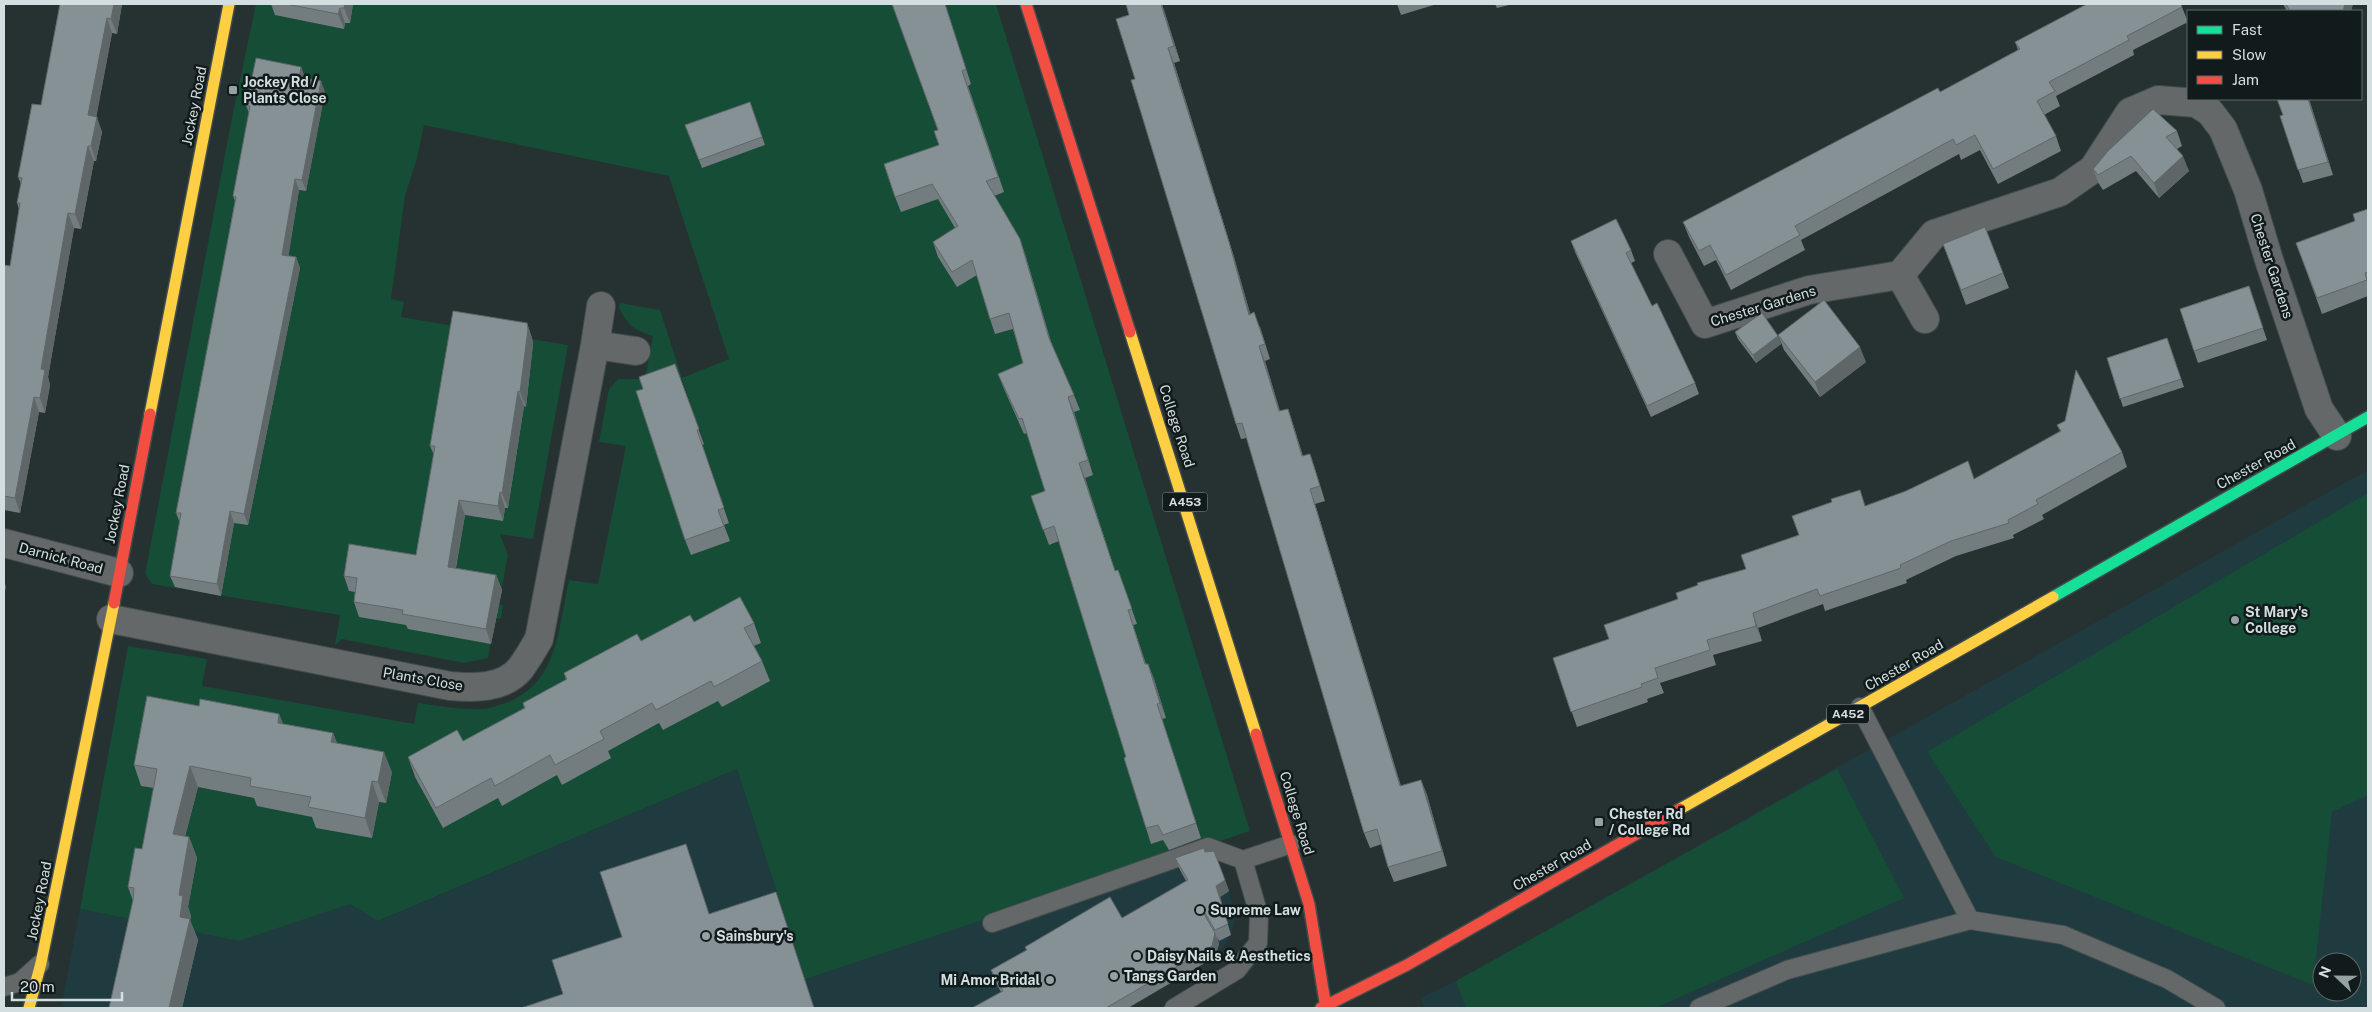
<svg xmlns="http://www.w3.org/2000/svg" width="2372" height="1012" font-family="'Public Sans',sans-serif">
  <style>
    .built { fill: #203b3f; fill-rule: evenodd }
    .green { fill: #164d36; fill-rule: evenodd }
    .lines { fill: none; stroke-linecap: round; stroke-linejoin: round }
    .lane-casing { stroke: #424c4d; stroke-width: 20 }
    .street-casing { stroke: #424c4d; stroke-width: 30 }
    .fast-casing { stroke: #424c4d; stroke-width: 14 }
    .slow-casing { stroke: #424c4d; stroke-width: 14 }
    .jam-casing { stroke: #424c4d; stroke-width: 14 }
    .lane { stroke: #646868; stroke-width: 18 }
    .street { stroke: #646868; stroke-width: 28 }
    .fast { stroke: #16e098; stroke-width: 11 }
    .slow { stroke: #ffcf43; stroke-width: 11 }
    .jam { stroke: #f24e42; stroke-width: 11 }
    .wall { fill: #737d80 }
    .shaded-wall { fill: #5e6668 }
    .building { fill: #869195; stroke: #5e6668 }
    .poi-dot { fill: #96a1a3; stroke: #121b1c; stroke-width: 2 }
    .labels { text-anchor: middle; stroke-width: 5; stroke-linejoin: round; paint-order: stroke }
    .shield { fill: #121b1c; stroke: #98a4a5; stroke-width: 1 }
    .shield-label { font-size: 12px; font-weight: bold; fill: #d2dee0 }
    .poi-label { font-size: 14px; font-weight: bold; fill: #d2dee0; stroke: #121b1c; text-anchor: start }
    .street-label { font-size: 14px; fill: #d2dee0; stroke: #121b1c }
  </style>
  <rect width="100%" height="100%" fill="#263132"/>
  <path class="built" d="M2368,470v538h-944l-4,-10 36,-17zM2322,962h30v30h-30z
    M737,769l43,134 431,-59 24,65 -1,16 -6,16 -13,16 -89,51h-1065l19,-99 159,32 111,-37 29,17z"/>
  <path class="green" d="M256,4h740l254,827 -445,148 -68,-210 -359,152 -28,-17 -111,37 -159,-32 48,-263 79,13 -5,27 212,38 4,-21c21,3 44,7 65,6 6,0 13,-3 19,-5 56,-17 56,-75 67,-124l29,4 28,-138 -27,-4 10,-53 9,-10h27l8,-43c-19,-6 -24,-10 -34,-28l1,-5 40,7 22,68 47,-19 -60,-183 -245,-51 -7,33 -12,38 -14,103 13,3 -3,15 167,28 -35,194 -33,-5 8,21 -9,49 4,1 -2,14 -6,-1 -7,40 -24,5 -122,-24 -7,6 5,-30 -188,-31 -7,-10 87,-456zM682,379l8,23 -7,3 13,14 8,24 -7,4 11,12 8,24 -7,2 12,15 8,22 -5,3 5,16 -38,14 -46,-163zM761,643l-9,5 -30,59 -4,-6 -55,29 -4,-7 -52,28 -77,-28zM147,757l239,46 -7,-1 -7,36 -113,-39 -61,-12 -2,9 -55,-11zM431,758l100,32 -35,3 -53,35 -32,-58z
    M2368,493v302l-36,17 -19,173 -317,-128 -69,-105z
    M1837,769l67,129 -249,110h-189l-10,-27z"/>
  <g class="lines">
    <g class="lane-casing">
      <path id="lane" d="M1970,920l93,15 104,44 49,29
        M992,923l216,-76 35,13
        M4,987l16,-5 20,-18
        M1174,1008l63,-38 21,-27 1,-28 -16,-55 48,-16
        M1699,1008l88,-38 183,-50 -110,-213"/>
    </g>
    <g class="street-casing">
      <path id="street" d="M1668,254l37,70 104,-34 91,-15 34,-41 126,-42 33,-23 37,-57 28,-12 38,3 14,9 13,17 25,61 21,70 50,149 18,27
        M1900,275l25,44
        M595,345l6,-39
        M4,543l115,30
        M111,619l339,67c24,2 53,3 70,-17 7,-9 13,-20 19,-30l56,-294 41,6"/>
    </g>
    <g class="fast-casing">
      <path id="fast" d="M2053,597l315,-180"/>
    </g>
    <g class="slow-casing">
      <path id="slow" d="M1130,332l126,402
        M150,414l79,-410
        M1680,809l373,-212
        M29,1008l12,-45 73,-360"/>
    </g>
    <g class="jam-casing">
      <path id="jam" d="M1026,4l104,328
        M114,603l36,-189
        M1256,734l53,170 17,104
        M1321,1008l86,-43 273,-156"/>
    </g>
    <use href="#lane" class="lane"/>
    <use href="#street" class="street"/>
    <use href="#fast" class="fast"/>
    <use href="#slow" class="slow"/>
    <use href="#jam" class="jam"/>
  </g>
  <path class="wall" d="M60,4h62l-5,30 -5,-1 -16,84 6,15 -6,29h-2l-13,68 -7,-1 -26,149 2,8 -5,28 -6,-1 -19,101 -16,-3v-245l6,1 9,-57 -2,-6 4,-19 -3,-7 23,-72z
    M271,4h82l-3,19h-5l-1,6 -69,-14z
    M945,4l26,80 -3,2 36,106 -10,4 31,58 27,91 22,50 6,15 -6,2 19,63 -8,3 30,93 3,-1 19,54 -4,1 13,39h2l6,15 12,39 -4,1 39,119 -32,12 -6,-10 -12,4 -5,-16 -20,-71 -67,-216 -10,4 -18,-49 14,-5 -18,-58 -3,1 -20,-45 -6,-15 25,-11 -10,-34 -18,5 -5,-15 -13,-44 -20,12 -19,-30 -5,-15 22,-14 -17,-29 -37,13 -6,-15 44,-52 -1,-15z
    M1126,4h36l18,57 -6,2 60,194 16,57 10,13 10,32 -5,2 15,50 8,-2 5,15 10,32 7,-2 5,15 10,32 -10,3 86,282 20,-6 6,15 20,71 -53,16 -6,-15 -6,-23 -12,4 -6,-15 -117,-395 -6,1 -5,-15 -101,-345 -6,-64z
    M1397,4h40l-36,11z
    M1495,4h18l-16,4z
    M2283,4h70l-2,7h-64z
    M2182,7l6,15 -55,28 1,5 -78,41 4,10 -16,9 12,21 5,15 -63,33 -18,-34 -19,10 -2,-6 -158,86 4,10 -74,40 -15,-30 -12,6 -15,-29 -6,-15 257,-130 78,-42 -3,-8z
    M301,67l4,11 20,14 -19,99 -7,-1 -11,66 8,1 4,11 -52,257 -14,-2 -13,73 -46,-9 -5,-11 10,-53 -4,-10 59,-312 -2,-5 16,-83 -3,-7z
    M2277,99h32l24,76 -30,8 -23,-67 3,-1z
    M750,102l15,43 -63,23 -17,-43z
    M2177,131l5,15 -5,3 12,22 -30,27 -23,-27 -33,19 -4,-6 -6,-15z
    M2368,209v87l-46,18 -26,-71 59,-22z
    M1985,227l24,61 -43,17 -23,-61z
    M1571,241l60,9 4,11 -4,2 21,43 43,77 4,11 -48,23 -76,-165z
    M2249,286l18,54 -69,23 -18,-54z
    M527,323l5,15 1,6 -7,63 -2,-1 -16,102h-3l-2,13 -38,-6 -9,53 40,7 6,15 -11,54 -83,-15 -2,-4 -47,-8 -5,-15 1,-10 -6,-1 -5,-15 72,-21 18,-100 -4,-9z
    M1735,332l43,4 3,8 -25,19 -18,-24z
    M1778,335l88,27 -46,35 -36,-47z
    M2167,338l17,49 -61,20 -16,-49z
    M675,364l29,80 -2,1 27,78 -5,2 6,16 -39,14 -6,-15 -42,-151z
    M2057,425l65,27 5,15 -85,48 2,4 -31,16 1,3 -58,18 -50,24 1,3 -82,28 -2,-7 -65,24 4,13 -49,14 3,10 -56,18 4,10 -17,6 1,3 -71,25 -24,-69 56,-19 69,-40 68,-30 53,-34 67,-29 108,-27 86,-48z
    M694,622l60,1 7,20 -7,3 8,15 8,20 -48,26 -4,-6 -55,29 -4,-7 -51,28 3,7 -49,27 -5,-10 -55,31 -4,-8 -55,30 -28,-51 -7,-20 55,-16 61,-33 -1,-5 43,-23 -2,-7 77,-32z
    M199,706l80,8 4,10 50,9 4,10 55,29 -6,31 -7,-1 -7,36 -56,-10 -4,-11 -55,-11 -3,-8 -56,-11 -13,50h4l8,21 -9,49 3,9 -1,4 8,20 -16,68h-73l24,-107 -5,-14 14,-38 12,-61 -13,-2 -7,-21z
    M1214,851l15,40 -9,6 11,38 -12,6 -2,-4 2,7 -4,13 -87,51h-156l29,-16 -6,-11 -4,-11 35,-20 -1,-3 97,-29 64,-37 -7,-13 -4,-10z"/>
  <path class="shaded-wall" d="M114,4h8l-5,30 -6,-15z
    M345,4h8l-3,19 -6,-15z
    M1161,4l3,6 16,51 -6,-15z
    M2345,4h8l-2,7h-8z
    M340,8l5,15 -1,6 -6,-15z
    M107,18l5,15 -18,97 -6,-15z
    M1168,48l6,15 60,194 21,73 -6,-15z
    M301,67l4,11 -6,-1z
    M321,81l4,11 -19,99 -4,-11z
    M2308,99h1l24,76 -5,-13z
    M97,117l5,15 -6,29 -5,-15z
    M88,146l6,15 -13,68 -6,-15z
    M2183,156l6,15 -30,27 -5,-15z
    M295,179l4,11 -12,76 -5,-11z
    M68,213l6,15 -26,149 2,8 -5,28 -5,-15 1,-29z
    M1020,239l5,15 29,99 -5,-15z
    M296,257l4,11 -52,257 -4,-11z
    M527,323l5,15 1,6 -7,63 -6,-15z
    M1778,336l3,8 -25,19 -3,-8z
    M1259,346l6,15 19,65 -5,-15z
    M1860,347l6,15 -46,35 -5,-15z
    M518,391l6,15 -16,102 -6,-15z
    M34,397l5,15 -19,101 -5,-15z
    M1068,397l6,15 19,63 -5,-15z
    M1288,409l5,15 14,47 -5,-15z
    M1079,463l6,15 35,108z
    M1310,489l5,15 90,297 -5,-15z
    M500,492l5,16 -2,13 -5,-15z
    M459,500l6,15 -12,67 -5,-15z
    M230,511l4,12 -13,73 -4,-12z
    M496,575l6,15 -11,54 -5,-15z
    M4,580l2,7 -2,9z
    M1753,613l5,15 4,13 -6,-15z
    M1148,664l6,15 12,39 -6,-15z
    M279,714l8,20 -9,-11z
    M333,733l8,21 -10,-12z
    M384,752l8,20 -6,31 -8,-21z
    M190,766l8,21 -18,68 -7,-21z
    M1421,780l6,15 20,71 -5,-15z
    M372,781l7,21 -7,36 -7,-20z
    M189,837l8,21 -9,49 3,9 -1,4 8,20 -16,68h-13l11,-91 -1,-22z
    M1225,880l4,11 -9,6 11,38 -15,-49z
    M1215,933l4,11 -4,13 -3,-11z"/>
  <path class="building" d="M60,4h54l-3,15 -4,-1 -19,97 9,2 -6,29h-3l-13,68 -7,-1 -27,156 4,1 -5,28 -6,-1 -19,101 -11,-2v-231l6,1 10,-63h-3l5,-25 -4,-1 14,-73 9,1z
    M286,4h59l-1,4h-4l-2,6z
    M892,4h53l21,65 -4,2 36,106 -12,4 34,58 29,99 25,57 -6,2 20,63 -9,3 36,108 3,-1 14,39 -4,1 17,54h3l12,39 -3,1 39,119 -33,12 -5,-10 -12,3 -22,-70 2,-1 -72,-231 -11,4 -12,-34 14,-5 -23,-73 -3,1 -21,-45 25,-11 -14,-50 -19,6 -18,-59 -20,12 -19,-30 25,-16 -26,-42 -37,13 -11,-33 55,-19 -5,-14 4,-1z
    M1126,4h35l13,42 -6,2 61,194 20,73 5,-3 11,32 -6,2 20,65 9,-2 14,47 8,-2 10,32 -10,3 90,297 21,-6 21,71 -54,16 -11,-38 -13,4 -122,-410 -6,1 -105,-344 4,-1 -19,-60 13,-4z
    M2087,4h94l1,3 -55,29 2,4 -80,42 6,9 -18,10 19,35 -63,33 -18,-34 -19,10 -3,-6 -158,87 5,9 -74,40 -16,-30 -11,6 -16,-29 255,-134 2,4 80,-43 -5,-7z
    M2286,4h59l-2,7h-53z
    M256,58l45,9 -2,10 22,4 -19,99 -7,-1 -13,76 14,2 -52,257 -14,-3 -13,73 -47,-8 11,-63h-5l60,-316 -3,-1 17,-90h-4z
    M2277,99h31l20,63 -30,8 -18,-54 3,-1z
    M750,102l12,35 -63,23 -14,-35z
    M2153,109l24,22 -11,6 17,19 -29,27 -23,-27 -33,19 -5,-6 15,-18z
    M2368,209v63l-3,1 2,7 -50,18 -21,-55 59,-22 -2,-7z
    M1616,219l15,31 -5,3 26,53 5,-3 38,80 -48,23 -76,-165z
    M1985,227l18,46 -42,17 -18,-46z
    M2249,286l14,42 -69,23 -14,-42z
    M1824,300l36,47 -45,35 -37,-47z
    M453,311l74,12 1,6 -8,63 -2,-1 -16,102 -2,-1 -2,14 -39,-6 -11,67 48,8 -10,54 -84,-15 1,-4 -49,-8 3,-24 -13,-2 5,-32 67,11 19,-109h-5z
    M1762,313l16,23 -25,19 -18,-23z
    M2167,338l14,41 -61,20 -13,-41z
    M675,364l24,65 -2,1 27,78 -6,2 6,16 -39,14 -49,-149 7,-2 -4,-12z
    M2076,370l46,82 -86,48 2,4 -30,16 1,3 -58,18 -51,24 1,3 -81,28 -3,-7 -64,24 3,13 -49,14 3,10 -55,18 3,10 -17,6 1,3 -71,25 -18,-54 56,-19 -5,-14 74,-26 -2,-6 22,-8 -1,-2 49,-14 -5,-14 58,-20 -7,-19 40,-14 -1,-3 29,-9 5,16 41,-15 62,-30 6,18 87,-48 -4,-6 8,-4z
    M740,597l14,26 -10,5 18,33 -48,26 -3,-6 -55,29 -4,-7 -52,28 4,8 -49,26 -5,-10 -55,31 -4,-8 -55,30 -28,-51 49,-27 6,11 62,-33 -2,-5 44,-24 -3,-6 73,-39 4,7 49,-26 4,7z
    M147,696l52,10 1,-7 79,15 -1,9 55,10 -2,9 53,10 -6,30 -6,-1 -7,37 -57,-11 3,-10 -61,-11 1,-8 -61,-12 -17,68 16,3 -10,58 4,1 -3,21 10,2 -21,89h-60l24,-108 1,-12 -6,-1 7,-39 7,1 15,-80 -23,-4z
    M686,844l23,70 67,-22 38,116h-293l42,-14 -11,-34 70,-23 -22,-65z
    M1204,848l1,4 9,-1 11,29 -9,6 12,38 -13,6 -10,-17 -1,1 11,19 -3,13 -106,62h-134l31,-17 -12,-21 36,-20 -2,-3 85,-50 12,21 66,-38 -13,-22z"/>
  <g class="poi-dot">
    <rect x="228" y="85" width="10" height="10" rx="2.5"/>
    <circle cx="2235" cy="620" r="5"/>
    <rect x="1594" y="817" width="10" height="10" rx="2.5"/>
    <circle cx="1200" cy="910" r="5"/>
    <circle cx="706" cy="936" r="5"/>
    <circle cx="1137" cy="956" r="5"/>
    <circle cx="1114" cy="976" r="5"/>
    <circle cx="1050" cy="980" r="5"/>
  </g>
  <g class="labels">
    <g class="shield">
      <rect x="1162.5" y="492.5" width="45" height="19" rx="4"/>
      <rect x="1827" y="704.5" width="42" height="19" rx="4"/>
    </g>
    <g class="shield-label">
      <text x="1185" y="506">A453</text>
      <text x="1848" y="718">A452</text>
    </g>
    <g class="poi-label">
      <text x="243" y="87">Jockey Rd /<tspan x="243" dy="16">Plants Close</tspan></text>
      <text x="2245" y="617">St Mary's<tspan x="2245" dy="16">College</tspan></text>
      <text x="1609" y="819">Chester Rd<tspan x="1609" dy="16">/ College Rd</tspan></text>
      <text x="1210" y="915">Supreme Law</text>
      <text x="716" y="941">Sainsbury's</text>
      <text x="1147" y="961">Daisy Nails &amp; Aesthetics</text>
      <text x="1124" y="981">Tangs Garden</text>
      <text x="1040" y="985" text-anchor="end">Mi Amor Bridal</text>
    </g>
    <g class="street-label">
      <text transform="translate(194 106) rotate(-79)" y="5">Jockey Road</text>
      <text transform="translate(2272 266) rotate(72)" y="5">Chester Gardens</text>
      <text transform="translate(1763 306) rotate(-17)" y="5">Chester Gardens</text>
      <text transform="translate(1177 426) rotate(72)" y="5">College Road</text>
      <text transform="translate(2256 464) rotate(-29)" y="5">Chester Road</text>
      <text transform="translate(117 504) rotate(-79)" y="5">Jockey Road</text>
      <text transform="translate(61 558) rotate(15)" y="5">Darnick Road</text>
      <text transform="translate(1904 665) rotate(-30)" y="5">Chester Road</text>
      <text transform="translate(423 679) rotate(10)" y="5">Plants Close</text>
      <text transform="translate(1297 813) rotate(73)" y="5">College Road</text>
      <text transform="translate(1552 865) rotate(-30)" y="5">Chester Road</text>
      <text transform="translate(39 901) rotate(-79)" y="5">Jockey Road</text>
    </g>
  </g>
  <rect width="2372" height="1012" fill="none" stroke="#d2dee0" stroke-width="10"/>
  <rect x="2187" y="10" width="175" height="90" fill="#121b1c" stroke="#5f696a"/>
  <rect x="2197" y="26" width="25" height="8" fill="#16e098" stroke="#5f696a"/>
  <text x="2232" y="35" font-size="15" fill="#d2dee0">Fast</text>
  <rect x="2197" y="51" width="25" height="8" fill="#ffcf43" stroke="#5f696a"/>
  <text x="2232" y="60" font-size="15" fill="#d2dee0">Slow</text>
  <rect x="2197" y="76" width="25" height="8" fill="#f24e42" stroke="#5f696a"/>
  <text x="2232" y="85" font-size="15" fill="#d2dee0">Jam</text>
  <g transform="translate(2337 977) rotate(292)"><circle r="24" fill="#121b1c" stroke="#5f696a"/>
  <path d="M0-4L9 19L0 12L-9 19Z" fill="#96a1a3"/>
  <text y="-8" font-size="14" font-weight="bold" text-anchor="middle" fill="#d2dee0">N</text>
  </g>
  <path d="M12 992v8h110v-8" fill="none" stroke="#d2dee0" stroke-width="2.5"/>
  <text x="20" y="992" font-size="15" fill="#d2dee0" stroke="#121b1c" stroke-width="4" paint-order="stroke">20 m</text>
</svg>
